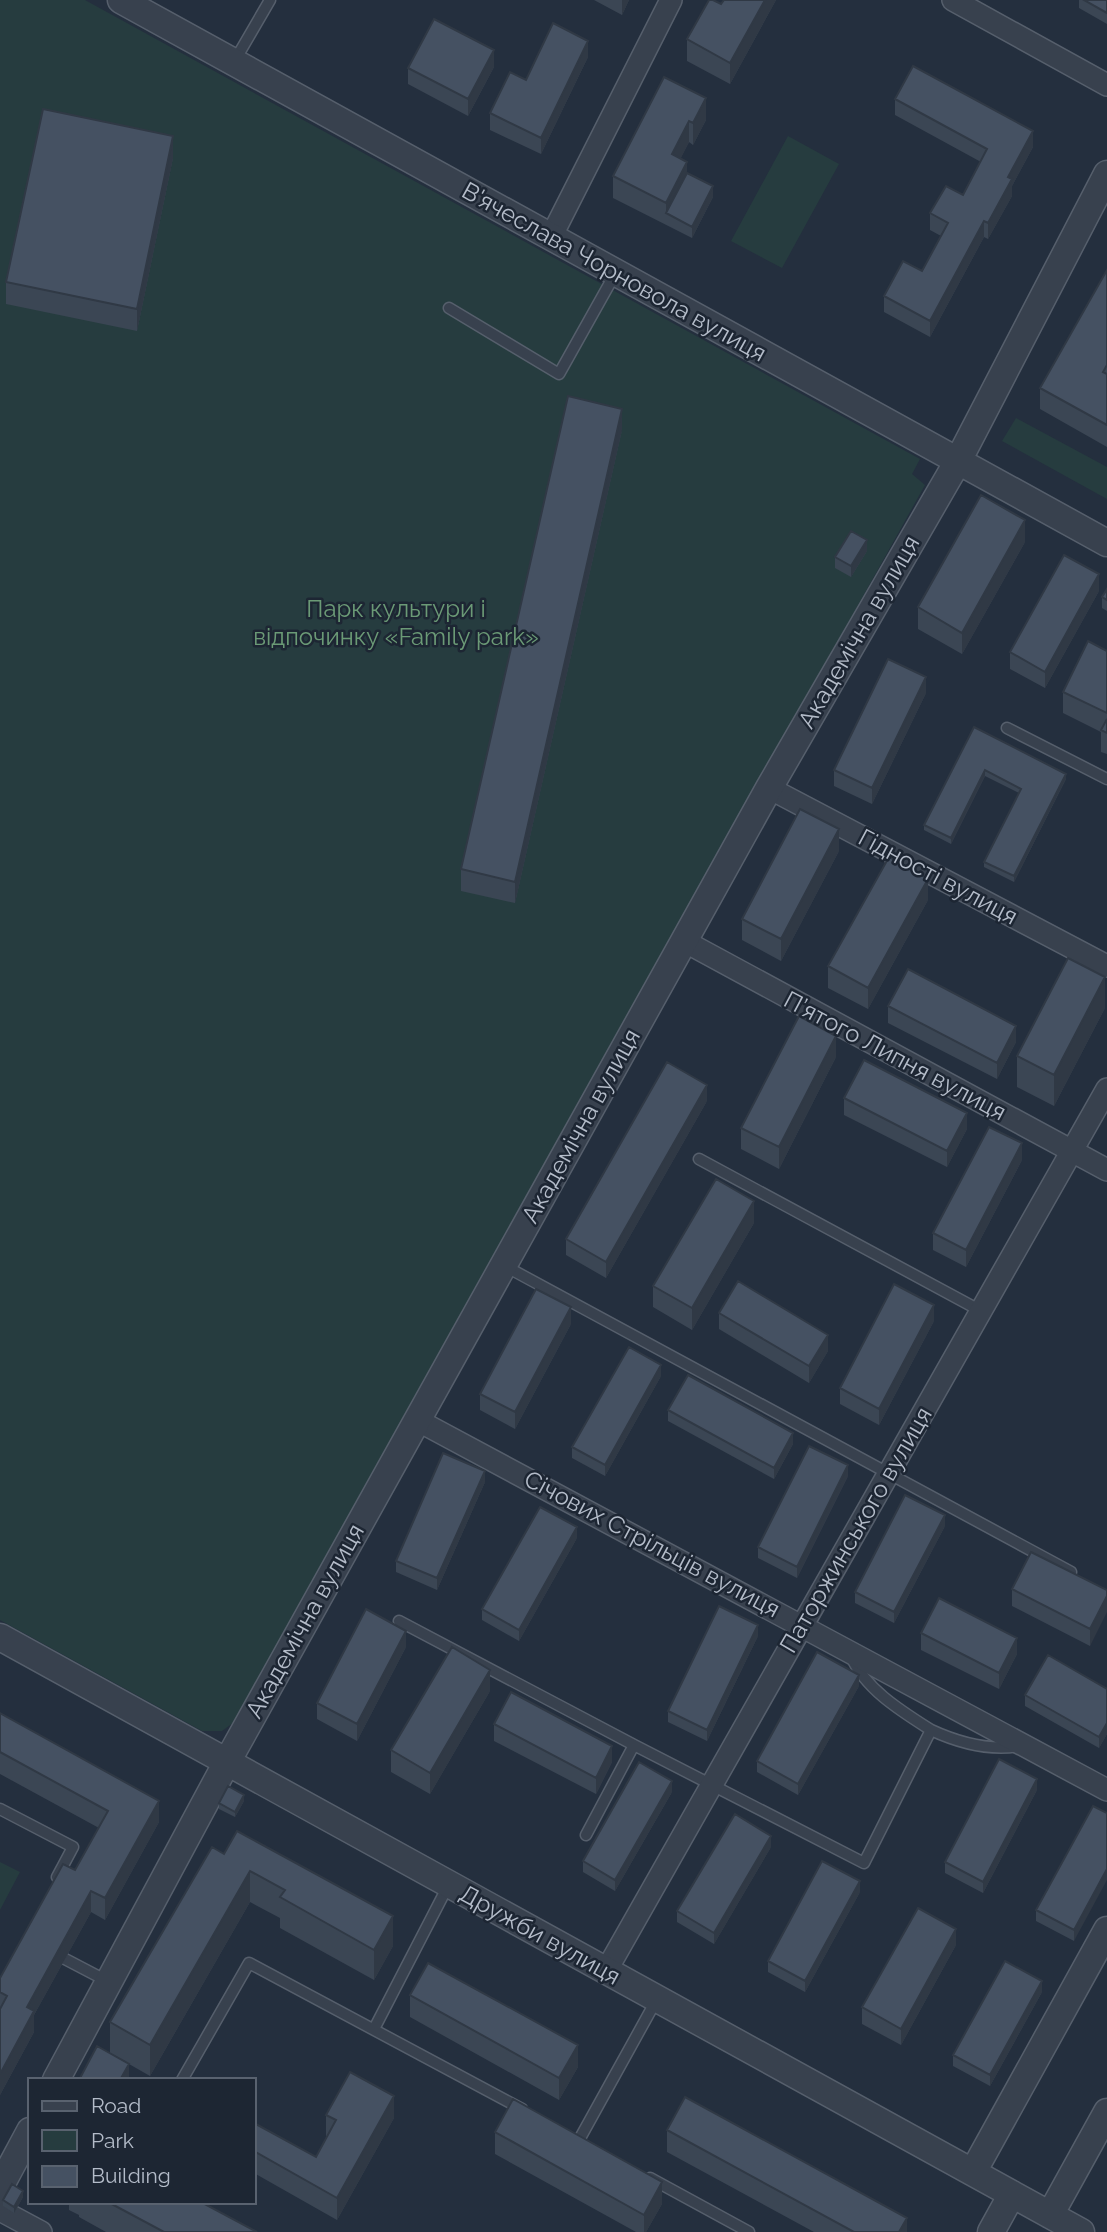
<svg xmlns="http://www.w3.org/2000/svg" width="1107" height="2232" font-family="Raleway,sans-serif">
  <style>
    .green { fill: #263c3f }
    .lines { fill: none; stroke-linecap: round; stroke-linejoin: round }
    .service-casing { stroke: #565f6c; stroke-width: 13 }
    .minor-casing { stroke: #565f6c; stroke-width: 24 }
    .tertiary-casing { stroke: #565f6c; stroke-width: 29 }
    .service { stroke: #38414e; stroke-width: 10 }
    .minor { stroke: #38414e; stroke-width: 21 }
    .tertiary { stroke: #38414e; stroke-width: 26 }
    .wall { fill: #3b4654 }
    .shaded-wall { fill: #303945 }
    .building { fill: #455162; stroke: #303945; stroke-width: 2 }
    .labels { text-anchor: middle; stroke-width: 5; stroke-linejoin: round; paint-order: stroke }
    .street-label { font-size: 24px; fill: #b4bcc9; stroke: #1d2633 }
    .park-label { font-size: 24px; fill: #6b9a76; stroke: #1d2633 }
  </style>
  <rect width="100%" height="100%" fill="#242f3e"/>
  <path class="green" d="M0,0h85l835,459 -8,15 13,11 -688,1235 -15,11h-20l-202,-111z
    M788,136l51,28 -57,104 -51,-27z
    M1016,418l91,49v32l-105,-58z
    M0,1862l20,10 -20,38z"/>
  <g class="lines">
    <g class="service-casing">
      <path id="service" d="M234,62l36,-62
        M449,308l110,66 56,-100
        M1007,728l100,51
        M699,1159l282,152
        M503,1265l568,307
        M399,1621l235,124
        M931,1730c28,13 57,21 88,16
        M0,1809l73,38 -16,30
        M586,1835l48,-90 230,118 67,-133c-30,-19 -66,-41 -80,-74
        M65,1959l44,23
        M374,2029l75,-145
        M182,2080l67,-117 273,146
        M579,2140l78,-141
        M650,2178l99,54"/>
    </g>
    <g class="minor-casing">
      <path id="minor" d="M953,0l154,85
        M551,237l120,-237
        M769,788l338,178
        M684,941l423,229
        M417,1420l690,370
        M606,1971l501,-882
        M0,2210l41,22"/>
    </g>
    <g class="tertiary-casing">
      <path id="tertiary" d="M121,0l986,543
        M0,1637l1081,595
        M56,2080l171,-318 457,-821 85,-153 189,-327 149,-287
        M973,2172l134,-242
        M0,2187l30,-56
        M1050,2215l57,-103
        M991,2232l21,-38"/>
    </g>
    <use href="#service" class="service"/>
    <use href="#minor" class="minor"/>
    <use href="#tertiary" class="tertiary"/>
  </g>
  <path class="wall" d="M594,0h35l-7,15z
    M724,0h52l-46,84 -43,-23v-22l34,-35z
    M1079,0h28v24l-28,-16z
    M588,57l-47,97 -51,-24v-17l36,-33z
    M494,67l-26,49 -60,-32v-16z
    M664,77l42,43 -13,25 -4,-3 -9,17 7,14 26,24 -21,41 -79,-40v-22z
    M895,99l138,48 -21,39v10l-24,43 -4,-2 -54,100 -46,-25v-16l38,-25 19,-35 -11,-6v-17l33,-18 18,-33 -86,-47z
    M173,158l-36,173 -131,-27v-22z
    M1107,270v177l-67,-38v-21z
    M622,430l-107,473 -54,-12v-22z
    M1025,542l-63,112 -44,-25v-22z
    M867,551l-16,26 -16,-9v-11z
    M1107,589v22l-5,-3v-11z
    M1099,591l-54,97 -35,-19v-17z
    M1107,651v103l-6,-2v-20l-38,-19v-21z
    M926,693l-54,111 -38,-18v-16z
    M974,727l92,52 -52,103 -30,-15v-5l35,-69 -34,-17 -34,68 -27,-14v-5z
    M839,851l-58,110 -39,-21v-21z
    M928,900l-60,109 -40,-21v-22z
    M888,1006l128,36 -19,37 -109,-56z
    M1105,1008l-51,98 -37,-19v-31z
    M836,1057l-57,112 -38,-20v-21z
    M844,1098l123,31 -20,38 -103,-52z
    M707,1101l-101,177 -40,-23v-16z
    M1022,1160l-56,107 -33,-17v-17z
    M754,1223l-62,107 -39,-23v-21z
    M719,1313l109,38 -19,32 -90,-54z
    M934,1321l-55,104 -39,-21v-16z
    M571,1324l-56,105 -35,-19v-16z
    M661,1376l-56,100 -33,-18v-11z
    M668,1410l125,34 -19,35 -106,-58z
    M848,1476l-51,102 -39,-20v-11z
    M485,1482l-48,108 -41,-18v-11z
    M945,1526l-51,97 -39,-20v-11z
    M577,1538l-58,103 -37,-21v-11z
    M1012,1589l95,1 -17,56 -78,-40z
    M921,1633l96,21 -18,35 -78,-39z
    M758,1636l-51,105 -39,-19v-11z
    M406,1647l-49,94 -40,-22v-16z
    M859,1686l-61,109 -41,-23v-11z
    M1107,1689v45l-8,14 -74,-42v-11z
    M490,1691l-60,103 -39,-22v-22z
    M0,1713l159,109 -54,98 -14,-8 -57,103v17l-34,63v-117l75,-108 24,-42 -99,-54z
    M494,1724l118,38 -16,32 -102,-53z
    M1037,1790l-54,103 -38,-20v-11z
    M672,1792l-57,99 -32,-19v-11z
    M244,1801l-9,16 -16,-8v-6z
    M1093,1806l-19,135 -38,-20v-11z
    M771,1847l-57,97 -37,-22v-11z
    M224,1854l169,92 -19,34 -94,-52v-10l-30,-16 -100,174 -21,-12v16l-4,-19 -15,-8v-31z
    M860,1892l-55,100 -37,-20v-11z
    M956,1945l-55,100 -39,-21v-17z
    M1042,1992l-52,94 -37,-20v-11z
    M410,1995l168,72 -19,33 -149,-83z
    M326,2115l68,3 -57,102 -83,-47v-50l62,34 11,-20 -1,-1z
    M667,2130l240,102h-93l-147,-80z
    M495,2132l167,72 -16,28h-10l-141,-78z
    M23,2197l-9,16 -11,-7v-6z
    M69,2202h132l56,30h-151l-27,-15v-2l-10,-5z"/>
  <path class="shaded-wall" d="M622,0h7l-7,15z
    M765,0h11l-46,84v-21z
    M588,41v16l-47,97v-16z
    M494,50v17l-26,49v-17z
    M706,98v22l-13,25v-22z
    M689,121v21l-17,34v-22z
    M1033,131v16l-21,39v10l-24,43v-16l20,-46z
    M173,136v22l-36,173v-22z
    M687,162v22l-21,29v-10z
    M713,186v11l-21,41v-11z
    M984,221v16l-54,100v-16z
    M622,409v21l-107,473v-21z
    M1025,520v22l-63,112v-21z
    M867,540v11l-16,26v-11z
    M1099,574v17l-54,97v-16z
    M926,677v16l-54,111v-16z
    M985,770v6l-34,68v-6z
    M1066,774v5l-52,103v-6z
    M839,829v22l-58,110v-22z
    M928,879v21l-60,109v-21z
    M1105,977v31l-51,98v-31z
    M1016,1026v16l-19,37v-16z
    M836,1036v21l-57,112v-22z
    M707,1085v16l-101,177v-16z
    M967,1113v16l-20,38v-16z
    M1022,1143v17l-56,107v-17z
    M754,1201v22l-62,107v-22z
    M934,1305v16l-55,104v-16z
    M571,1307v17l-56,105v-17z
    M828,1335v16l-19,32v-17z
    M661,1365v11l-56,100v-11z
    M793,1433v11l-19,35v-11z
    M848,1465v11l-51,102v-11z
    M485,1471v11l-48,108v-12z
    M945,1515v11l-51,97v-11z
    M577,1527v11l-58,103v-11z
    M1107,1596v16l-17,34v-17z
    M758,1625v11l-51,105v-11z
    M406,1631v16l-49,94v-17z
    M1017,1638v16l-18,35v-16z
    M490,1670v21l-60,103v-21z
    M859,1675v11l-61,109v-11z
    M1107,1723v11l-8,14v-11z
    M612,1746v16l-16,32v-16z
    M1037,1779v11l-54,103v-11z
    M672,1781v11l-57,99v-11z
    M244,1795v6l-9,16v-5z
    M159,1801v21l-54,98v-22z
    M771,1836v11l-57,97v-11z
    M1107,1869v11l-33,61v-11z
    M250,1871v31l-100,174v-31z
    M860,1881v11l-55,100v-11z
    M91,1891v21l-57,103v17l-34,63v-21l27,-67z
    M393,1916v30l-19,34v-30z
    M956,1929v16l-55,100v-16z
    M1042,1981v11l-52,94v-11z
    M578,2045v22l-19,33v-22z
    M129,2064v16h-9z
    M394,2096v22l-57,102v-22z
    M662,2182v22l-16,28h-2v-17z
    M23,2191v6l-9,16v-6z
    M907,2218v14h-8z"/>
  <path class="building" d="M709,0h4l8,4 3,-4h41l-35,63 -43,-24z
    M1084,0h23v13z
    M434,19l60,31 -26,49 -60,-31z
    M553,23l35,18 -47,97 -51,-25 20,-41 16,8z
    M913,66l120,65 -25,46 4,2 -24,44 -4,-2 -54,100 -46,-25 19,-35 19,10 26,-48 -18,-10 16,-27 17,9 24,-46 -92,-50z
    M664,77l42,21 -13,25 -4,-2 -17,33 15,8 -21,41 -53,-27z
    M43,109l130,27 -36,173 -131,-27z
    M687,173l26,13 -21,41 -26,-14z
    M1107,270v95l-4,7 4,2v51l-67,-37z
    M568,396l54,13 -107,473 -54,-13z
    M981,495l44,25 -63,113 -44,-26z
    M851,531l16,9 -16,26 -16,-9z
    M1064,555l35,19 -54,98 -35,-20z
    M1107,589v11l-5,-3z
    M1088,641l19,10v62l-44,-21z
    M888,659l38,18 -54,111 -38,-18z
    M1107,719v14l-6,-3z
    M974,727l92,47 -52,102 -30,-14 37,-73 -36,-19 -34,68 -27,-13z
    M800,809l39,20 -58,110 -39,-20z
    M889,857l39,22 -60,109 -40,-22z
    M1068,958l37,19 -51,98 -37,-19z
    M908,969l108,57 -19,37 -109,-57z
    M799,1016l37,20 -57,111 -38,-19z
    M864,1060l103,53 -20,38 -103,-53z
    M667,1062l40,23 -101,177 -40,-23z
    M989,1127l33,16 -56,107 -33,-17z
    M716,1179l38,22 -62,107 -39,-22z
    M738,1281l90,54 -19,31 -90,-53z
    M894,1284l40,21 -55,104 -39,-21z
    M536,1289l35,18 -56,105 -35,-18z
    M629,1347l32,18 -56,100 -33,-18z
    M688,1375l105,58 -19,35 -106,-58z
    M809,1446l39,19 -51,102 -39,-20z
    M443,1453l42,18 -48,107 -41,-17z
    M905,1495l40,20 -51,97 -39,-20z
    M540,1507l37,20 -58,103 -37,-21z
    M1031,1552l76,38v6l-17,33 -78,-40z
    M939,1598l78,40 -18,35 -78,-40z
    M719,1606l39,19 -51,105 -39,-19z
    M366,1609l40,22 -49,93 -40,-21z
    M452,1647l38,23 -60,103 -39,-23z
    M817,1652l42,23 -61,109 -41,-23z
    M1048,1655l59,34v34l-8,14 -74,-42z
    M511,1692l101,54 -16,32 -102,-54z
    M0,1713l159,88 -54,97 -14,-7 -64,116 7,4 -34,63v-65l7,-13 -7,-4v-14l63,-114 12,6 33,-59 -108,-59z
    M999,1759l38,20 -54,103 -38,-20z
    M639,1762l33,19 -57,99 -32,-19z
    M228,1786l16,9 -9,17 -16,-9z
    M1093,1806l14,7v56l-33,61 -38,-20z
    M735,1814l36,22 -57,97 -37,-22z
    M237,1831l156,85 -19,34 -94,-53 5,-7 -35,-19 -100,174 -40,-23 102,-175 12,7z
    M822,1861l38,20 -55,100 -37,-20z
    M918,1908l38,21 -55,100 -39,-22z
    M1005,1961l37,20 -52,94 -37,-20z
    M428,1963l150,82 -19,33 -149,-83z
    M97,2046l32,18 -9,16h-41z
    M350,2072l44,24 -57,102 -83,-47v-28l62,34 20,-37 -10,-5z
    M685,2097l222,121 -8,14h-45l-187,-102z
    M513,2099l149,83 -18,33 -149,-83z
    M12,2184l11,7 -9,16 -11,-7z
    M108,2202h93l56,30h-93z"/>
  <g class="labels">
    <g class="street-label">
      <text transform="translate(614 272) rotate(29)" y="8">В'ячеслава Чорновола вулиця</text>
      <text transform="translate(859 632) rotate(-60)" y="8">Академічна вулиця</text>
      <text transform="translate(938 877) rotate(28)" y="8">Гідності вулиця</text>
      <text transform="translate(895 1056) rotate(28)" y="8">П’ятого Липня вулиця</text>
      <text transform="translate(581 1126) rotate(-61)" y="8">Академічна вулиця</text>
      <text transform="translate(856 1530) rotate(-60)" y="8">Паторжинського вулиця</text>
      <text transform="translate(652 1544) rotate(28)" y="8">Січових Стрільців вулиця</text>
      <text transform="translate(305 1621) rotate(-61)" y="8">Академічна вулиця</text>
      <text transform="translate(540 1935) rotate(29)" y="8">Дружби вулиця</text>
    </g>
    <g class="park-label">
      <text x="396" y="617">Парк культури і<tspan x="396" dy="28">відпочинку «Family park»</tspan></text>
    </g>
  </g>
  <rect x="28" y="2078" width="228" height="126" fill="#1d2633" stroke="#59626f" stroke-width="2"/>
  <rect x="42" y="2101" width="35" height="10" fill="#38414e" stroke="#59626f" stroke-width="2"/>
  <text x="91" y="2113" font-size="21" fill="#b4bcc9">Road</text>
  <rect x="42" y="2130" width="35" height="21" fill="#263c3f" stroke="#59626f" stroke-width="2"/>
  <text x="91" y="2148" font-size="21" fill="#b4bcc9">Park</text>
  <rect x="42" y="2166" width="35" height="21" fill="#455162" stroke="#59626f" stroke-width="2"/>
  <text x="91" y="2183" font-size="21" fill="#b4bcc9">Building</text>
</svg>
